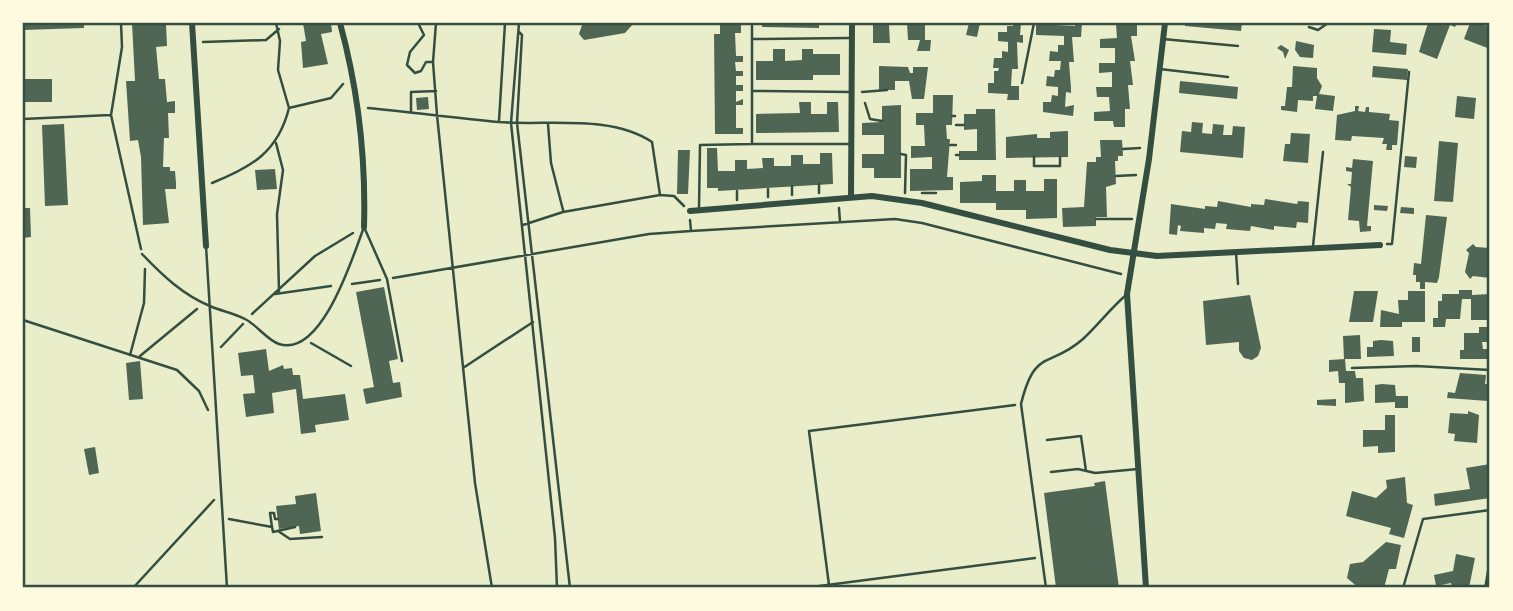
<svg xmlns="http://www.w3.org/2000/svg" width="1513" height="611" font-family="'PT Sans',sans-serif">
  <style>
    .building { fill: #4f6655 }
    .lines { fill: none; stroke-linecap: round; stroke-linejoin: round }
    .path { stroke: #344e41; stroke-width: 2.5 }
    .service { stroke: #344e41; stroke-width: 2.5 }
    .minor { stroke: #344e41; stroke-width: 6 }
    .neatline { fill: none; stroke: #344e41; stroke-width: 2.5 }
  </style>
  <rect width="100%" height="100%" fill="#e9edc9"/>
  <path class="building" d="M23,23h61v5l-61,2z
    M132,23l34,1 1,22 -11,1 3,32h6l2,23 8,-1v12h-7l1,25h-5l-1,29h7v4h5l1,12v6h-11l4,34 -26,2 -2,-68 -3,-17 -8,1 -4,-60h9z
    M303,23h28l1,9 -11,2 7,30 -25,4 -2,-26 5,-1z
    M591,23h43l-9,10 -41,7 -5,-6 3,-9z
    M720,23h21v10h-6l1,23h7v6h-8l1,9h7v5h-7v9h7v6h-7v11l7,-3v6h-7v23h7v6h-28l-1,-100h6z
    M762,23h57v5l-57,-1z
    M907,23h18v17h6l-1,11h-13l3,-11h-12z
    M969,23h11l-3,14 -11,-2z
    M1013,23h8l-1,12h3v8l-6,-1 1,27h-6l-1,17h8v14h-12l1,-6 -20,-1v-10h6v-12h4l1,-3h-6l1,-10h8v-7l6,1v-10l-10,-1v-9h9v-6h6z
    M1075,23h7l-1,14h-9l2,25h-5l2,26v5l-5,-1 -1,15 9,-2 -1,11 -30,-4v-10h8l1,-7 6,1v-9l-12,-1 1,-10 7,1 1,-7h5l1,-9h-12l1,-10 8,1v-7h6v-9l-28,-1v-11l39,2z
    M1137,23v13h-6l4,25h-5l3,24h-5l2,24h-5v18h-11l-1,-6h-19v-9l16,-1 -1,-14h-12l-1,-10h16v-15l-13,1v-10h16v-15h-15v-9l17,-1 -1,-14z
    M1185,23h57l-1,8 -56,-5z
    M1428,23h29l-2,4 -5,-2 -13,34 -18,-7z
    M1470,23l20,3v23l-26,-10z
    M876,24l13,1 1,18h-17v-18z
    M1374,29l17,1 -1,12 17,2 -1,11 -34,-3z
    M1296,41l18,4 -1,13 -13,-1 -5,-7z
    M1281,45l8,5 -4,9 -2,-7 -6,-4z
    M773,49h12v12l17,-1v-11h11v5h27v21h-27v5h-57v-19h17z
    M879,66l29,1 2,6h3v-6h15l-4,32h-12l-3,-18h-14v9h-16z
    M1293,66l24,2v10l5,8 -3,8 16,2 -2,15 -18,-2 2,-13h-4v5l-15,-1 -1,12 -16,-2v-4h4l2,-19h5z
    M1373,66l35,3 -1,11 -35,-3z
    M23,79h29v23h-29z
    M1180,81l58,6 -1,12 -58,-6z
    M933,95h20l-1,30h-6l1,14h3l-3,38h6v13l-43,1v-22h22v-12l-21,1v-12h14l-1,-21h-8v-12h17z
    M1457,96l19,2 -2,21 -19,-2z
    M428,97l1,12 -12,1 -1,-12z
    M799,102h12v12h16v-12h11l1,30 -83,1v-19l44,-1z
    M901,105v73h-27v-10h-12v-14h22v-19h-22v-12l20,-1v-16z
    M1355,106h4l-1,5 7,1 1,-5h3v5l21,2 -1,6 10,1 -2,24h-5v5h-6l1,-6h-5l2,-6 -32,-2 -1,5 -16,-1 2,-25 18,-4z
    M976,109h19l1,51h-37v-9h18v-22l-13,1v-16h12z
    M1192,122l11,1 -1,10 10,1 1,-10 11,1 -1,10h9l1,-9 12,1 -2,31 -63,-6 2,-21 9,1z
    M64,124l4,81 -23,1 -3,-81z
    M1068,131v26l-62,1v-21l31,-3v4h13v-6z
    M1291,133l19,1 -2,29 -25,-2 2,-17h5z
    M1100,140h22l1,16h-5v5h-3l1,23 -10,3 1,30h-11v9l-33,1 -1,-19 22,-1 3,-45h9v-5h5z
    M1439,141l19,2 -5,59 -19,-1z
    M707,148h10l1,23h17v-11h12v9l16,-1 -1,-10h12v8h17v-11h12v9h17v-11h12l1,31 -115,7v-3h-11z
    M678,150h12l-2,44h-11z
    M1405,156l12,1 -1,11 -12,-1z
    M1353,159l20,2 -6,65h4v5l-11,1 -1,-11 -11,-1 3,-33 -4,-3h4l1,-12 -6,-1v-4l6,1z
    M275,169l2,20 -20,1 -2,-20z
    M982,175h14v16h18v-11h12v11h18v-12h13v39l-31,1v-9h-30v-7h-36v-21l22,-1z
    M1265,199l32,5 1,-3 11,1 -1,21 -11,-1 -1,6 -22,-2v4l-23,-4 -1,5 -24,-2 1,-5 -11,-1 -1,6 -11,-1v5l-24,-2 1,-5 -3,-1 -1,10 -8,-1 2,-30 34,5v-3l12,1 1,-6 33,6v-3l13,1z
    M1374,205l14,1 -1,5 -13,-1z
    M1401,207l13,1v6l-14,-1z
    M23,208h7l1,29 -8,1z
    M1426,215l21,2 -8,60 -2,6 -12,-1v7h-5v-7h-4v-7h-3l1,-12 7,1z
    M1473,244l3,3 14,1v30l-17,-2 -3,3 -5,-7 4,-19 -3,-3z
    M384,287l14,72 -9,2 4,22 7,-1 2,15 -36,7 -3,-15 11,-2 -18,-95z
    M1459,290h13v5l18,-1v26h-19v-21h-9l-2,20h-14l-1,8h-12v-9h5v-17h4v-7h17z
    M1354,291h24l-5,31h-24z
    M1408,291h17v31h-23v5h-22l1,-17 18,4 -1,-14h10z
    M1250,295l11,53 -3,8 -6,4 -8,-2 -5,-7v-9l-33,3 -3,-44z
    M1479,327h11v15h-8l1,7h4v10h-27v-9h4v-17h15z
    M1360,335l1,24h-17l-1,-23z
    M1412,337h8v15h-8z
    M1381,340l12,1 1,15 -27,1v-10h6v-6z
    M266,349l3,22 14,-6 1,4 8,-1 1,7h7l3,24 42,-5 4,26 -34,5 1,7 -15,2 -5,-45 -24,4 2,20 -28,4 -3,-23 12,-1 -2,-18 -12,1 -3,-23z
    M1345,359l1,12h9l1,7h7l1,23 -19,2v-20h-6l-1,-12 -9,1v-12z
    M140,361l3,38 -14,1 -3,-37z
    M1460,373l26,2 -1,9h4l1,10 -2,7 -41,-3 1,-6 7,1z
    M1382,384l13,1 1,11h12v12h-13v-6l-20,1v-18z
    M1336,399v7l-19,-1v-5z
    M1468,411l11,4 -2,28 -23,-2 1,-7 -7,-1 2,-20 18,1z
    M1385,415h10v37l-17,1v-7l-15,1v-17h22z
    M95,447l4,26 -10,2 -5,-26z
    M1490,464v14h-3l3,20 -55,8 -1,-12 36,-5 -4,-21z
    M1405,477l2,26 6,2 -9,33 -15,-4 2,-6 -45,-12 6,-25 24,7 11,-10 -1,-8z
    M1105,481l14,107h-63l-12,-95 51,-7 -1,-3z
    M316,493l5,38 -21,3 -1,-8 -20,3 -3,-23 20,-2 -1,-8z
    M1386,542l15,3 -5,24h-7l-5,19h-25l-12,-10 3,-14 13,-2z
    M1456,554l19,4 -6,30h-17l-1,-5 -15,3 -2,-11 19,-4z"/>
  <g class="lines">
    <path class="path" d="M121,23l1,24 -11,68 30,134
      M276,23l4,18 -2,29 11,38
      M418,23l6,12 -14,17 -3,13 8,8 6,-2 5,-9h7
      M436,23l-3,39 4,53 38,368 17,105
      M519,23l-8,100 44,415 2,50
      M519,32l3,3 -5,88 53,465
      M203,42l63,-2 13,-11
      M862,92l25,-2
      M865,103l5,16 12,2
      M368,108c43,4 87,10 130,14 49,4 112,-8 154,20l8,53 -97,17 -40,13
      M411,112v-20l25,-1
      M952,116h3
      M23,119l87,-4
      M499,121l6,-98
      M548,124l3,39 12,47
      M956,125h8
      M276,143l7,27 -6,44 2,77
      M950,145h6
      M1123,149l17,-1
      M901,154l5,1 -1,38
      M956,155h3
      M1034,157v9h26v-9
      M1116,176l20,-1
      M212,183c40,-16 66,-31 77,-75l42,-10 12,-14
      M819,184v9
      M792,186v9
      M768,189v8
      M922,193h14
      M660,195l14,1 10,10
      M737,200v-9
      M839,208l1,14
      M1096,219h36
      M691,231l204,-12 27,4 199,51
      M1387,244h5l17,-172
      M393,278l256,-44 42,-3 -1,-11
      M352,284l28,-4
      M275,294l56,-8
      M252,314l63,-58 38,-23
      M23,320l154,50 22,21 9,19
      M311,343l40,23
      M221,347l22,-23
      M130,355l14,-52 1,-34
      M140,356l57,-47
      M463,368l70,-46
      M274,513l1,6h3
      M229,519l43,8 1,5 22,-5
      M272,527l-2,-14h4
      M278,531l12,8 32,-2
      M829,585l-20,-154 206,-26
      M133,588l81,-88
      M804,588l231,-30"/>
    <path class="service" d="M1309,27l9,3 10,-7
      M849,38l-97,1v52l99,1
      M752,39v-16
      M1163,39l75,7
      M1160,69l68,8
      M1022,83l12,-60
      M752,91v53h99
      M699,208l1,-63 52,-1
      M364,227l23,52 15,82
      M206,246l21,342
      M1313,246l10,-94
      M1236,252l2,32
      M142,254c20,21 41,41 68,52 11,5 24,7 35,13 12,6 22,21 34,25 43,14 74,-88 85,-117
      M1352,368l64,-2 74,4
      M1047,440l34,-4 5,35
      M1051,472l27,-3 17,4 43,-4
      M1046,588l-25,-184c14,-57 28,-35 62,-65 15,-14 27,-30 43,-44
      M1403,588l20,-69 67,-9"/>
    <path class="minor" d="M192,23l14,223
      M340,23c18,66 26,135 24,204
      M851,197l1,-174
      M690,211l182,-15 50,7 188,47 47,6 223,-11
      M1146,588l-19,-294 22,-135 16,-136
      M1487,588l3,-18"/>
  </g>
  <rect width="1513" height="611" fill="none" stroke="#fefae0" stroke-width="49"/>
  <rect x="24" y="24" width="1464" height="562" class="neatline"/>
</svg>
